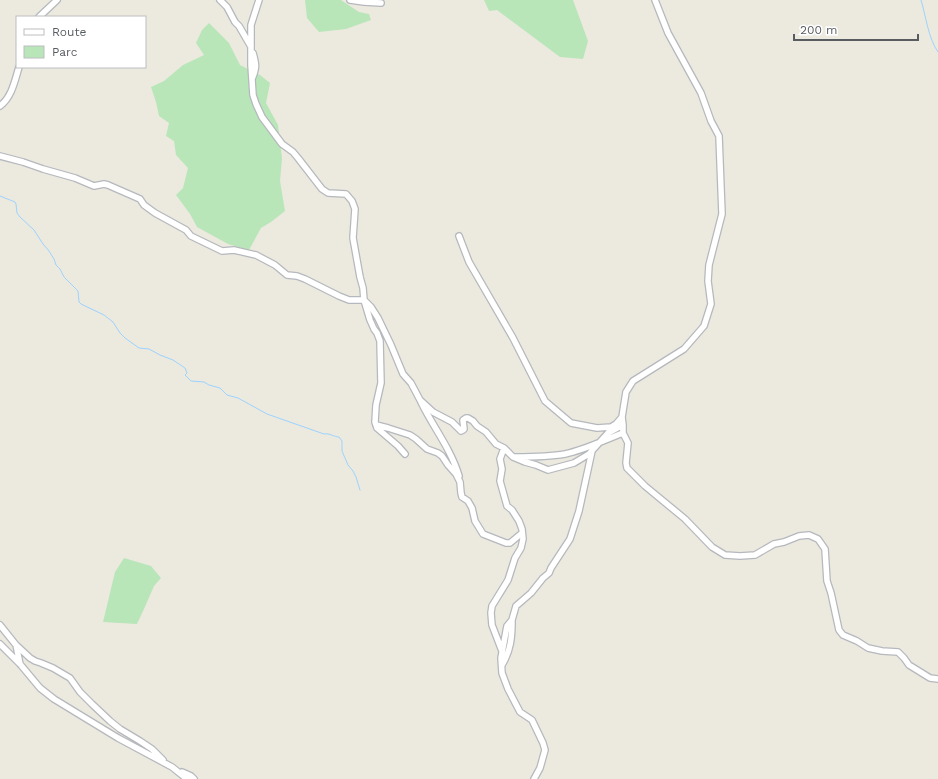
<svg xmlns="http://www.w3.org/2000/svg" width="938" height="779" font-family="'Work Sans',sans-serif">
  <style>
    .green { fill: #b9e6b9 }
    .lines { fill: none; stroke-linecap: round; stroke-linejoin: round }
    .stream { stroke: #9cd3ff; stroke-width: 1 }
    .minor-casing { stroke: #b5b8bd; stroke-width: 8 }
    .minor { stroke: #fff; stroke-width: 5.5 }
  </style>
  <rect width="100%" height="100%" fill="#ece9df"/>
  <path class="green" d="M305,0h36l18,12 10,2 2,6 -25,9 -27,3 -12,-14z
    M484,0h89l15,41 -5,18 -23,-2 -63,-47 -8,1z
    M209,23l20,20 11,22 20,10 10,8 -4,20 12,22 4,33 -2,23 5,30 -14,11 -10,6 -12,22 -21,-6 -31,-17 -7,-13 -14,-19 7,-7 5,-20 -12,-13 -2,-14 -8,-5 3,-13 -10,-7 -3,-14 -5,-15 13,-6 19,-16 21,-10 -8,-12 6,-13z
    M124,558l27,8 10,12 -7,8 -10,23 -7,15 -34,-2 12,-50z"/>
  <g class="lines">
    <path class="stream" d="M921,0c5,16 7,38 17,52
      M0,196l15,6 1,2 1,9 3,4 14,13 9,14 6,7 5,8 2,6 4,4 4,8 14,14 1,11 2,2 23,11 9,7 7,11 5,5 14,10 10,1 11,6 13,5 12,8 2,5 -2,2 6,6 13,1 5,3 11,3 7,7 11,3 29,16 57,20c6,-1 10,3 15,3l3,4v10l6,14 5,6 3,6 4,13"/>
    <g class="minor-casing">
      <path id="minor" d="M220,0l7,7 8,15 4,4 11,19
        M259,0l-8,25v40l2,30 3,9 6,13 20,27 11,8 5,6 24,31 6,4 18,1 6,7 3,8 -2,29 7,39 3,11 1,12 6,20 4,9 3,4 3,8 1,42 -5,22 -1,17 2,6 21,18 7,8
        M350,0l14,2 17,1
        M39,17l18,-17
        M252,79c5,-12 4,-15 1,-26
        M0,106c12,-9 15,-26 19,-39
        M0,156l23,6 20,7 32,9 19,8 10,-2 4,1 32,14 4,6 11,8 31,17 5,6 31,15 12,-1 22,5 19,10 12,10 10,1 8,3 34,17 10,4h15l7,7 7,11 13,27 12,29 8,9 9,17 13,12 19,10 9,9 2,-1 1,-1 -1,-9 3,-2h2l5,3 4,5 9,6 10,12 8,4 9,9 12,5 11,3 12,5 26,-7 15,-9 19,-21 15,-8 -1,-8 4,-25 7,-11 51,-32 20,-23 7,-22 -3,-23 1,-16 13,-51 -3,-78 -8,-15 -10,-28 -33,-60 -13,-33
        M459,236l10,26 44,76 32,63 26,22 26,5 14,-1 5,-3 6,-7
        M421,402c12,25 30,47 38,74
        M376,425l12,3 22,7 6,4 11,10 11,4 4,3 6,9 8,9 4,8 1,11 1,4 6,4 4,7 3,13 8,13 23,9h4l12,-10
        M623,425v8l5,10 -2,20 1,5 18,18 40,33 27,28 13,8 15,1 15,-1 19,-11 10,-2 15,-6 10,-1 9,4 7,10 2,32 4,12 8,37 4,5 14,6 11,7 14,3 16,1 6,6 5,7 21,13 8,1
        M515,457c17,0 33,0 50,-3 20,-4 39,-14 58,-21
        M0,625l16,20 4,19
        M0,644l20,20 20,24 14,11 64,39 54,29 15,12
        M16,645l14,13 5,3 6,2 12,5 17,10 10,14 12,12 18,17 10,8 20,12 12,8 11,11
        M502,651l-10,-26 -1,-12 1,-7 16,-26 7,-22 6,-10 2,-9 -1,-10 -3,-8 -7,-11 -5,-4 -7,-25 2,-12 -2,-10 4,-11
        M502,665c9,-15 10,-28 10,-45
        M182,772l9,4 3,3
        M534,779l6,-11 5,-18 -2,-7 -11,-23 -12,-8 -12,-23 -6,-16 -1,-15 6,-32 5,-6 4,-14 15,-13 12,-15 6,-5 2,-5 19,-29 9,-28 13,-60"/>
    </g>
    <use href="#minor" class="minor"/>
  </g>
  <rect x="16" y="16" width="130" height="52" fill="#ffffff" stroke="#bcbec0"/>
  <rect x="24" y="29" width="20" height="6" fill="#ffffff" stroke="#bcbec0"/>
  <text x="52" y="36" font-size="12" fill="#585c61">Route</text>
  <rect x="24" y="46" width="20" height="12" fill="#b9e6b9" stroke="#bcbec0"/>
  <text x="52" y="56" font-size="12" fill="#585c61">Parc</text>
  <path d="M794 34v6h124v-6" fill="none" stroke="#585c61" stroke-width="2"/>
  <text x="800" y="34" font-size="12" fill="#585c61" stroke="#ffffff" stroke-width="3" paint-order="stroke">200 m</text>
</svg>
